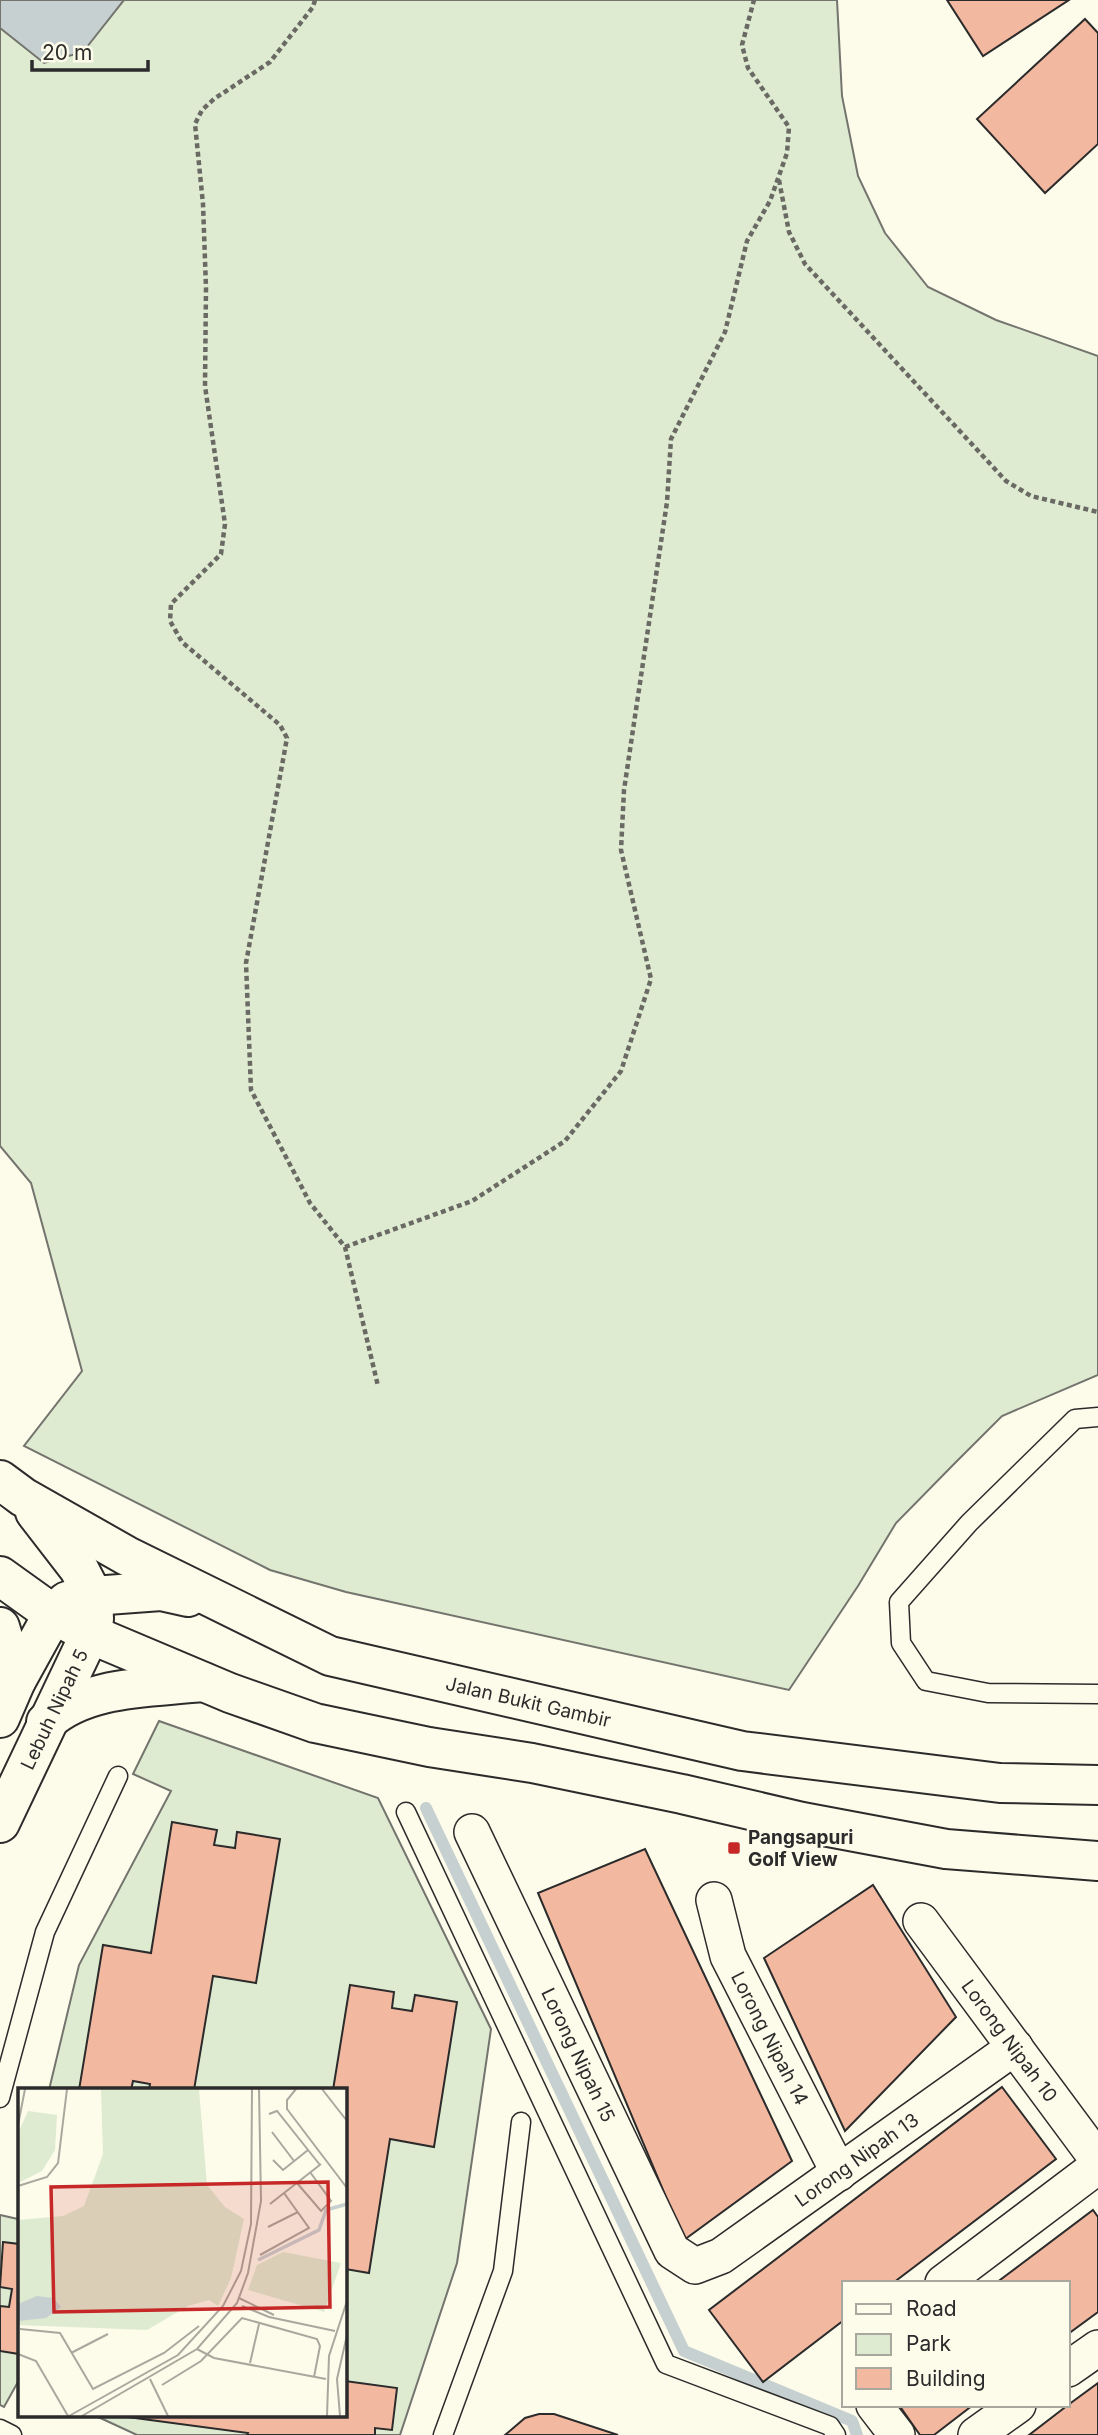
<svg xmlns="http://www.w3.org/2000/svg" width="1098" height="2435" font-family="Inter,sans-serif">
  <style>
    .green { fill: #deebd1; stroke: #74746e; stroke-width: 2 }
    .water { fill: #c7d0d0; stroke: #74746e; stroke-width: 2 }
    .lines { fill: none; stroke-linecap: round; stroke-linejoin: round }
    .stream { stroke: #c7d0d0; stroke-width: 12 }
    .building { fill: #f2b8a0; stroke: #2b2b2b; stroke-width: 2 }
    .service-casing { stroke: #2b2b2b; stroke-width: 21 }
    .minor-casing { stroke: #2b2b2b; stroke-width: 38 }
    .tertiary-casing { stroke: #2b2b2b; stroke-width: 42 }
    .primary-casing { stroke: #2b2b2b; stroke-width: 42 }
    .path { stroke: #6a6964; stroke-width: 4.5; stroke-dasharray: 5 3.5; stroke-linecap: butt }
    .service { stroke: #fdfbea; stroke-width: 18 }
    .minor { stroke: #fdfbea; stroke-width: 35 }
    .tertiary { stroke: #fdfbea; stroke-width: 38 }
    .primary { stroke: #fdfbea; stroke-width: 38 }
    .poi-dot { fill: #c62828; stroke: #fdfbea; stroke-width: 2.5 }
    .labels { text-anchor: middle; stroke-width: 5; stroke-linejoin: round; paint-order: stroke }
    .street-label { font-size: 19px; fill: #2b2b2b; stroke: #fdfbea }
    .poi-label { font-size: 19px; font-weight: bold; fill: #2b2b2b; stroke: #fdfbea; text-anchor: start }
    .inset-river { fill: none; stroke: #c7d0d0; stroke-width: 3.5 }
    .inset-road { fill: none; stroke: #a9a89e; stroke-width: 2 }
    .view { fill: #c62828; fill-opacity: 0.15; stroke: #c62828; stroke-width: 3.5 }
    .inset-edge { fill: none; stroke: #2b2b2b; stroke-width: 3.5 }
  </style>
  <rect width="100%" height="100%" fill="#fdfbea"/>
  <path class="green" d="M0,0h837l5,96 16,80 27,57 43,54 68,33 102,36v1019l-96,41 -47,47 -59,60 -38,63 -69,104 -443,-98 -76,-22 -246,-124 58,-75 -51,-188 -31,-37z
    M159,1721l219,77 113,231 -34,234 -57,172h-263l-41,-19h249v-326h-296l30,-125 92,-174 -38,-17z
    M0,2215l18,4 1,-3v164l-15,27 -4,-2z"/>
  <path class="water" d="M0,0h124l-41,52 -39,11 -44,-35z"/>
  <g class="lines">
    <path class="stream" d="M426,1808l258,543 168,70 5,14"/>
  </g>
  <path class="building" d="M947,0h122l-86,56z
    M1085,19l13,14v111l-53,49 -68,-74z
    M172,1822l45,8 -3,15 21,3 2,-16 43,7 -24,144 -43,-7 -19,114h-45l1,-6 -17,-3 -2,9h-52l24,-145 48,8z
    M645,1849l147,312 -108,79 -146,-347z
    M873,1885l83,132 -111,114 -81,-173z
    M350,1985l44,7 -2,16 20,3 3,-16 42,7 -23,145 -44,-8 -21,134 -24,-4v-179h-12z
    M1002,2087l54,72 -163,124h-49v37l-81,62 -54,-72z
    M1093,2210l5,7v95l-30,22v-51h-72z
    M3,2242l16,2v110l-19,-3v-45l9,1 3,-18 -12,-2z
    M345,2381l52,7 -5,42 -17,-2v7h-128l1,-2 -128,-17h225z
    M1098,2383v52h-69l39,-30z
    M899,2405h74l-39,30h-14z
    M539,2414h15l64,21h-113l20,-17z"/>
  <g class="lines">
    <g class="service-casing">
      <path id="service" d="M1098,1417l-23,2 -106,104 -70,79 2,41 25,38 62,12 110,1
        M406,1812l260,552 164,62 6,9
        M0,2098l45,-166 73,-156
        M0,2429l12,6
        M443,2435l60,-164 18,-149"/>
    </g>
    <g class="minor-casing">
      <g id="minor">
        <path id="s1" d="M472,1832l200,419 23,15 26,-10 294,-209"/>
        <path id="s2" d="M714,1900l14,56 111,217"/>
        <path id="s3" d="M921,1921l177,239"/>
        <path d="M943,2283l155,-117"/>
        <path d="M1068,2369l30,-21"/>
        <path d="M874,2405l23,30"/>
        <path d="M976,2435l42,-30"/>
      </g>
    </g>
    <g class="tertiary-casing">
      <g id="tertiary">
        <path d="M0,1718l16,-37 37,-67"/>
        <path id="s4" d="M0,1823l90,-189"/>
      </g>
    </g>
    <g class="primary-casing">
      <g id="primary">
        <path id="s5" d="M0,1480l23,17 104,59 203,100 412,95 258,32 98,2"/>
        <path d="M35,1512l44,57 14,27 1,23"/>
        <path d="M0,1576l53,38 37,20 140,59 85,30 114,24 103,16 150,31 120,28 144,27 152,12"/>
        <path d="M53,1614l14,-13 26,-5 68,-5 27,6"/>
        <path d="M0,1627l16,54"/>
        <path d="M46,1722c41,-37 105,-34 157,-40"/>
      </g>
    </g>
    <path class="path" d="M315,0l-2,7 -43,55 -56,37 -12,11 -7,14 8,80 3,84 -1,98 20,138 -4,30 -50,50 -1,17 12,21 98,83 7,13 -41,225 5,127 59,113 35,44 33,139
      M779,180l10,52 16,32 201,217 25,15 67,16
      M345,1247l127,-46 93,-60 56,-70 30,-92 -30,-129 3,-60 43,-288 4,-63 54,-107 22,-91 23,-40 17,-48 2,-26 -41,-59 -6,-23 12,-45"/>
    <use href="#service" class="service"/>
    <use href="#minor" class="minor"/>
    <use href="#tertiary" class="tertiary"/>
    <use href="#primary" class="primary"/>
  </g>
  <rect class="poi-dot" x="727" y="1841" width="14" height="14" rx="3.5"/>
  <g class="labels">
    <g class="street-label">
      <text dy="7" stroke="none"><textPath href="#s5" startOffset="578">Jalan Bukit Gambir</textPath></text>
      <text dy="7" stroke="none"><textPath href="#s4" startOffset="126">Lebuh Nipah 5</textPath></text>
      <text dy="7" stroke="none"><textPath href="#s2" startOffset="150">Lorong Nipah 14</textPath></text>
      <text dy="7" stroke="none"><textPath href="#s3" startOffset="149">Lorong Nipah 10</textPath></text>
      <text dy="7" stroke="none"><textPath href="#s1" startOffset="247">Lorong Nipah 15</textPath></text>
      <text dy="7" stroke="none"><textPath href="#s1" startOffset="686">Lorong Nipah 13</textPath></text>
    </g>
    <g class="poi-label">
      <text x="748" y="1844">Pangsapuri<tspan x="748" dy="22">Golf View</tspan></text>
    </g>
  </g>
  <g transform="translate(18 2088)">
    <rect width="329" height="329" fill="#fdfbea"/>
    <path d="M83,1h98l8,96 18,22 19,12 -13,59 -13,28 -9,-6 -21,6 -41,24 -129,-5v-105l45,-4 21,-10 19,-52zM10,23l29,4 -2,35 -13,21 -24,12v-50zM265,164l58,11 -17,49 -76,-22 9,-25z" fill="#deebd1"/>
    <path d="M19,208l16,2 8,9 -15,11 -28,3v-17z" fill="#c7d0d0"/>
    <path class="inset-river" d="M240,172l61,-30 7,-20 21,-6"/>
    <path class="inset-road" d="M278,1l-9,11v9l60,79M304,1l25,32M251,26l8,-3 43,54M0,37l7,-36M254,44l22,29M255,72l10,10 25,-20M279,95l24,28 10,-10 -21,-29M0,98l29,-9 11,-14 9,-74M252,116l51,-40M250,139l30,-15M242,167l49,-27 -25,-35M221,210l35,17M224,218l27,11 66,14M2,241l40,4 33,56 71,-36 35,-27M179,261l17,9 112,21M53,265l37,-19M0,266l18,7 32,55M232,275l9,-39M132,291l18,37M144,297l39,-24 41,-43 75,21 3,7 -6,31M51,328l109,-61 45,-49 18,-35 10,-47 1,-135M64,328l115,-67 40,-46 11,-30 13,-72 -2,-112M309,328l2,-60 18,-55M322,328l-3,-37 10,-44"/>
    <path class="view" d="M310,94l2,125 -276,5 -3,-125z"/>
    <rect width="329" height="329" class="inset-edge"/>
  </g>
  <rect x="842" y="2281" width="228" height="126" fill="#fdfbea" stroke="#a9a89e" stroke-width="2"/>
  <rect x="856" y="2304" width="35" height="10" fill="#fdfbea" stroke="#a9a89e" stroke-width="2"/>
  <text x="906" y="2316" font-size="21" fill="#2b2b2b">Road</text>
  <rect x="856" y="2334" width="35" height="21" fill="#deebd1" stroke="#a9a89e" stroke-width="2"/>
  <text x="906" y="2351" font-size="21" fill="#2b2b2b">Park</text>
  <rect x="856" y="2368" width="35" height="21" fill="#f2b8a0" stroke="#a9a89e" stroke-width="2"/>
  <text x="906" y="2386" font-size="21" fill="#2b2b2b">Building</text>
  <path d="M32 60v10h116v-10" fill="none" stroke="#2b2b2b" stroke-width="3.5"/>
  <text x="42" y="60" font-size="21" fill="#2b2b2b" stroke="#fdfbea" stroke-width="5" paint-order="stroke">20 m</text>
</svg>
